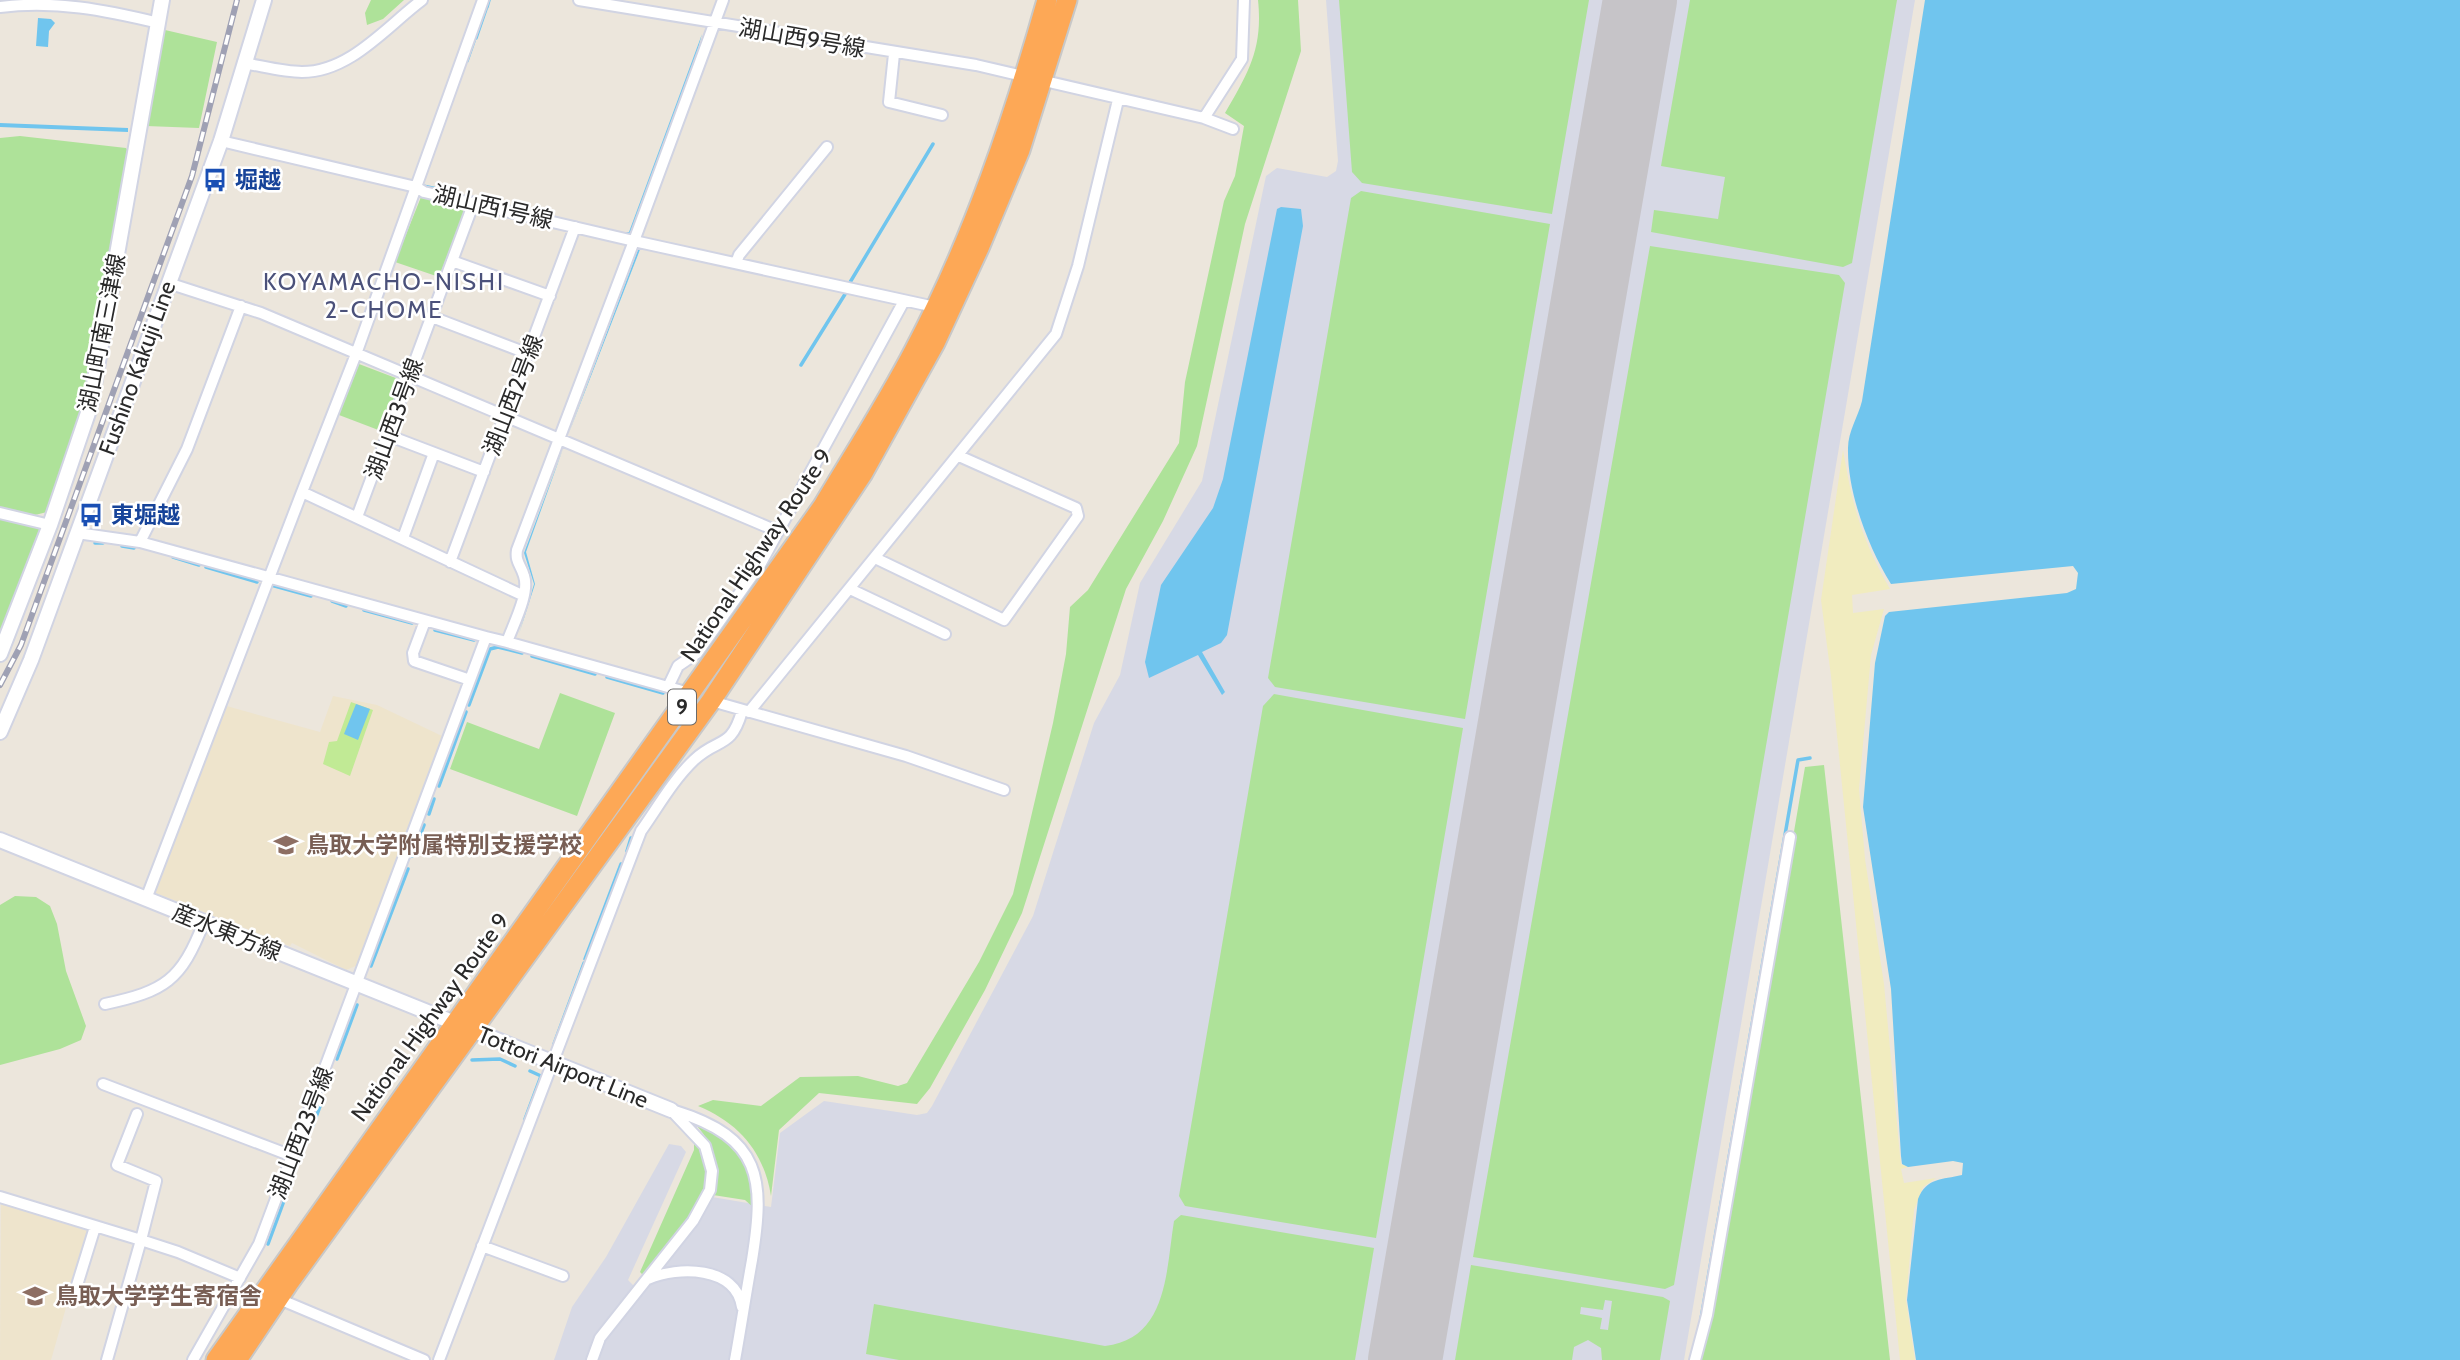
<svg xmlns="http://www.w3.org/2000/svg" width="2460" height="1360" font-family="Cabin,'Noto Sans JP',sans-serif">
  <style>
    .education { fill: #eee4cc }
    .airport { fill: #d7d9e5 }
    .green { fill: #aee299; fill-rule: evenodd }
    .sand { fill: #f1ecbf }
    .pitch { fill: #c1ea95 }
    .water { fill: #70c5ee }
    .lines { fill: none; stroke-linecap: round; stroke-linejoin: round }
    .stream { stroke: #70c5ee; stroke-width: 3.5 }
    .runway { stroke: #c6c4c8; stroke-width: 74 }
    .street-casing { stroke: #d1d4e3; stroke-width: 14 }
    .secondary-casing { stroke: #d1d4e3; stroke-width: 18 }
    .highway-casing { stroke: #c8c8c8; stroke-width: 23 }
    .street { stroke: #fff; stroke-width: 10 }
    .secondary { stroke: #fff; stroke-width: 14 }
    .highway { stroke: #fda856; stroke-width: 19 }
    .rail-casing { stroke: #9fa1b4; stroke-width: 6 }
    .rail { stroke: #fff; stroke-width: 3.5; stroke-dasharray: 10; stroke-linecap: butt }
    .labels { text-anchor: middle; stroke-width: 5; stroke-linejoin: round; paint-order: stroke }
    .shield { fill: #fff; stroke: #6a6a6a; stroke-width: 2 }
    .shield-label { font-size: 21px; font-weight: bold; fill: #2a2a2a }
    .street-label { font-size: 23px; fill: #2a2a2a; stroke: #fff }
    .transit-label { font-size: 23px; font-weight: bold; fill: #164399; stroke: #fff; text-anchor: start }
    .education-label { font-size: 23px; font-weight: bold; fill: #785e54; stroke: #fff; text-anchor: start }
    .neighbourhood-label { font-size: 24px; letter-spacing: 2px; fill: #4b517a; stroke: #fff }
  </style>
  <rect width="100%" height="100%" fill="#ece6dc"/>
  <path class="education" d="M333,696l44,9 65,31 -84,229 -12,5 -54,-27 -2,3 -137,-54 70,-187 97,27z
    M1,1203l87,28 -37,129h-51z"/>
  <path class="airport" d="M1326,0h589l-231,1360h-1130l18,-53 34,-50 63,-113 12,2 5,6 -58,128 6,6 9,-9 7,6 49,-61 13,-25 59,10 9,-74 44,-32 93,14 10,-2 5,-7 101,-190 61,-193 26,-48 20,-92 62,-102 64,-305 11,-8 50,9 9,-6 2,-10z"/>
  <path class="green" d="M371,0h33l-21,19 -16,6 -2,-12z
    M1258,0h40l3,51 -56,173 -48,222 -34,75 -37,68 -104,324 -37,77 -55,98 -13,16 -98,-11 -40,37 -8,66c-7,-44 -32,-73 -73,-90l15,-6 48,6 39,-29 58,-1 40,10 9,-3 72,-121 34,-68 40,-171 13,-69 4,-47 18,-17 91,-147 6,-61 39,-181 11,-25 9,-50 -19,-13c24,-41 38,-65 33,-113z
    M1339,0h250l-37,214 -190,-31 -10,-11z
    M1690,0h207l-45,263 -9,4 -192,-35 3,-22 64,9 7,-42 -64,-11z
    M165,30l52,12 -18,86 -53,-2z
    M20,136l106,12 2,3 -46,265 -35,96 -12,3 -35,-5v-372z
    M1361,191l189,33 -85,495 -190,-32 -7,-9 83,-480z
    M421,197l45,10 -27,70 -44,-15z
    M1650,246l189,29 6,8 -171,1002 -9,4 -192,-32z
    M359,364l42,16 -20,51 -42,-16z
    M0,517l33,5 9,7 -42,107z
    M560,693l55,20 -38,103 -127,-47 17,-47 72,27z
    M1274,694l189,34 -87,510 -191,-32 -6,-10 84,-490z
    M1824,765l66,595h-189l10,-41 94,-552z
    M15,896l21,1 14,9 7,18 9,47 20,55 -5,14 -21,9 -60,16v-160z
    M694,1123c44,14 58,43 61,86l-10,-9 -32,-5c10,-27 0,-53 -19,-72z
    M694,1141c7,5 7,11 10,18 14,43 -37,85 -61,116l-3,-3 54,-122z
    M1181,1215l193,33 -19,112h-456l-33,-6 8,-50 231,42c63,-7 61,-76 69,-125z
    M1471,1265l192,32 7,4 -10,59h-58l-1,-12 -13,-8 -14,7 -2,13h-117zM1605,1300l7,1 -4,29 -8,-1 2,-11 -22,-4 1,-7 22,3z"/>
  <path class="sand" d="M1843,450c10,58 18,88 47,139l-38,6 1,18 31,-4 -13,46 -12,134 6,70 19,125 16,172 1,8 7,3 -7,2 3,14 32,-5 -13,9 -9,23 -8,90 9,60h-15l-69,-684 -10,-76z"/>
  <path class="pitch" d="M351,702l22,8 -23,66 -27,-12 6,-22 8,-1z"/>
  <path class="water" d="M1925,0h535v1360h-544l-9,-60 11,-101c9,-22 24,-19 44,-24l1,-12 -10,-2 -45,6 -6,-3 -1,-8 -10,-167 -28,-182 12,-144 10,-47 4,-4 178,-19 9,-4 2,-16 -5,-7 -182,18c-23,-37 -44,-92 -43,-136 0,-17 10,-31 14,-47z
    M38,18l13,1 4,4 -6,8 -1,16 -12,-1z
    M702,34l-9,34 -61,167 -10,-2 7,-1z
    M0,123l128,5v4l-128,-5z
    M1281,207l20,2 2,17 -76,409 -6,8 -19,9 23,40 -3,3 -24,-40 -49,23 -4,-16 16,-77 52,-77 10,-29 54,-270z
    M639,247h2l-74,191z
    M564,446l-38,106 9,32 -16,50 15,-50 -10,-31z
    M356,704l14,5 -12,31 -14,-6z"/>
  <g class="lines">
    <path class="stream" d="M487,7l2,-7
      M476,38l10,-29
      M467,61l7,-20
      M423,186l19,4
      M849,284l84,-140
      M801,365l46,-74
      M95,543h8
      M122,546l12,2
      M173,557l26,8
      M206,567l51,15
      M271,585l40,11
      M332,601l14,5
      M364,610l48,13
      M435,630l39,10
      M532,656l63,18
      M607,677l56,16
      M469,705l21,-56 8,-2 24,6
      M439,786l27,-74
      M429,814l5,-15
      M627,851l4,-13
      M412,856l12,-31
      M585,959l36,-95
      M371,966l37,-97
      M554,1044l30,-81
      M337,1059l20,-54
      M472,1060l28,-1 15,7
      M525,1119l16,-43 -11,-5
      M312,1128l10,-27
      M268,1244l37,-100
      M1701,1319l97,-559 12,-2"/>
    <path class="runway" d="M1405,1360l235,-1360"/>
    <g class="street-casing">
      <path id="street" d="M579,0l397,65 228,53 29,11
        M723,0l-89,241 301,66
        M0,7c55,-7 105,3 159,16
        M894,54l-5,48 53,13
        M243,63c19,3 40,9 59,9 48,0 84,-45 120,-72
        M1204,118l38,-59 2,-59
        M221,141l195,46 67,-187
        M452,261l98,35
        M736,263l3,-8 88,-108
        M168,283l93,30 516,218
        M432,317l97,37
        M387,435l97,37
        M0,513l50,12
        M357,517l117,-315
        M77,533l63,9 346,95
        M403,538l31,-85
        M140,542l47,-93 54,-143
        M875,558l129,62 74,-104 -2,-8 -117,-52
        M450,562l125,-335
        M850,589l95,45
        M425,621l-12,32 1,8 56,19
        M507,642l186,52
        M668,687l10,-21 19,-13 64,-90 143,-262
        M708,700l198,56 98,34
        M749,712l307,-378 22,-68 40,-166
        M146,899l156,-407
        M105,1004c60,-13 76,-23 99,-82
        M103,1084l189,72
        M675,1111c87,27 90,68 77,149 -6,33 -11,67 -17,100
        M0,1197l141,43 15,-59 -39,-16 20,-51
        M482,1246l81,30
        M648,1279c30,-13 88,-13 94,28
        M74,1295l21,-68
        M279,1299l145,61
        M107,1360l34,-120 37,12 62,26
        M193,1360l66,-116 227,-607 21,5c6,-17 23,-49 17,-66 -3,-11 -9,-14 -7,-26l117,-309 -210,-49 -8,-5 -60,167 -54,138 220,103
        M439,1360l202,-529c17,-24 32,-51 53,-71 24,-23 37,-10 48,-49
        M592,1360l8,-22 93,-117 17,-31 2,-19 -7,-25 -34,-36
        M1695,1360l12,-45 83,-478"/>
    </g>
    <g class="secondary-casing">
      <path id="secondary" d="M0,654l50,-129 40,-118 72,-407
        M0,732l31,-72 190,-519 43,-141
        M0,840l671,270"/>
    </g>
    <g class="highway-casing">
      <path id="highway" d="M216,1360l607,-854c31,-52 64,-103 92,-157 58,-110 98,-229 132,-349
        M237,1360l51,-76 423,-583 152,-228 72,-130 44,-95 41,-98 47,-150"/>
    </g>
    <use href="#street" class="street"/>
    <use href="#secondary" class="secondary"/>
    <use href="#highway" class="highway"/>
    <g class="rail-casing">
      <path id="rail" d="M0,685l21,-40 171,-469 45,-176"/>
    </g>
    <use href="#rail" class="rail"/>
  </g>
  <defs>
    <g id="bus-bare" transform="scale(1.89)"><path d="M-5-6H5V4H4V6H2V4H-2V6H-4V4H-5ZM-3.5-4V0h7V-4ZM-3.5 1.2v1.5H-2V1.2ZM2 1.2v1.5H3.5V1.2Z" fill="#1a4fb4" stroke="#fff" stroke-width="2.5" paint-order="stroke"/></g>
    <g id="school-bare" transform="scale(1.89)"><path d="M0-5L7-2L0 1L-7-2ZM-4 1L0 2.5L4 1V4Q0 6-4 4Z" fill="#8d6e63" stroke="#fff" stroke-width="2.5" paint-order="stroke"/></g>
    <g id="university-bare" transform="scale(1.89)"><path d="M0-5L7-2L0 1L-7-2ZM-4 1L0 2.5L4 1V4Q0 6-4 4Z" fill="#8d6e63" stroke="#fff" stroke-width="2.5" paint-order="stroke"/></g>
  </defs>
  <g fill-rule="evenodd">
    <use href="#bus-bare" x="215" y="180"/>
    <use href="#bus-bare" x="91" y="515"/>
    <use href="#school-bare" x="286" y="845"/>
    <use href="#university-bare" x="35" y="1296"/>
  </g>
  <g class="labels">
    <rect class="shield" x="668" y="689.5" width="28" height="35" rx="5"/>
    <g class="shield-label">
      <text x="682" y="714">9</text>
    </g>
    <g class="street-label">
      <text transform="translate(802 38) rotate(10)" y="8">湖山西9号線</text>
      <text transform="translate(493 207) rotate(13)" y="8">湖山西1号線</text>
      <text transform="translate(102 333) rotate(-79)" y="8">湖山町南三津線</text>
      <text transform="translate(137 368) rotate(-70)" y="8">Fushino Kakuji Line</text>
      <text transform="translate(513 395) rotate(-69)" y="8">湖山西2号線</text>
      <text transform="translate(394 419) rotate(-70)" y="8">湖山西3号線</text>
      <text transform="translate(756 555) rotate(-56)" y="8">National Highway Route 9</text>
      <text transform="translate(227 932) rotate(22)" y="8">産水東方線</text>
      <text transform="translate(430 1017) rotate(-54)" y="8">National Highway Route 9</text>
      <text transform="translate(563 1067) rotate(22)" y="8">Tottori Airport Line</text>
      <text transform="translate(301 1133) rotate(-69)" y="8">湖山西23号線</text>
    </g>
    <g class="transit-label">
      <text x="235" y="188">堀越</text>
      <text x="111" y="523">東堀越</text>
    </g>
    <g class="education-label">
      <text x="306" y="853">鳥取大学附属特別支援学校</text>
      <text x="55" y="1304">鳥取大学学生寄宿舎</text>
    </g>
    <g class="neighbourhood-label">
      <text x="384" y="290">KOYAMACHO-NISHI<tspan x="384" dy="28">2-CHOME</tspan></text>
    </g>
  </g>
</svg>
